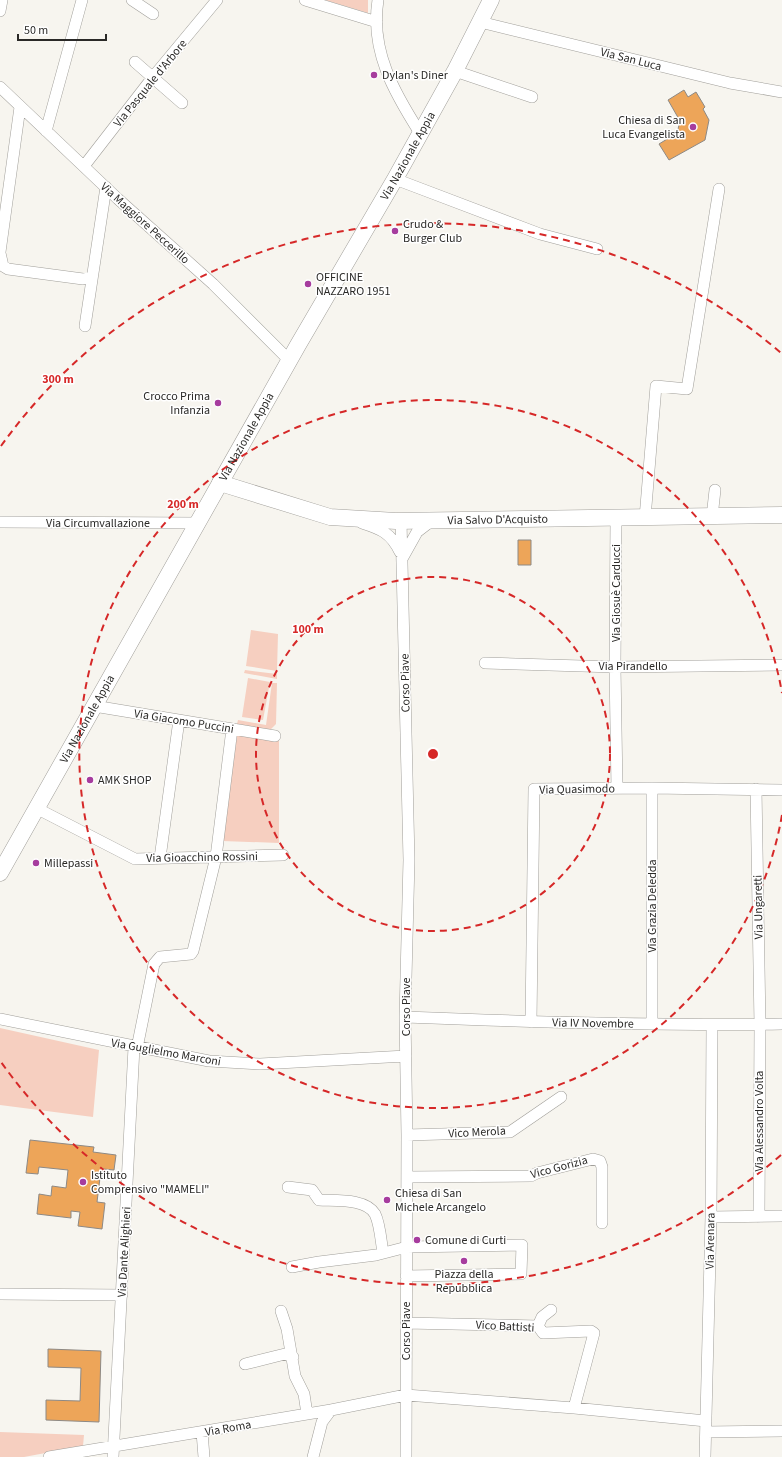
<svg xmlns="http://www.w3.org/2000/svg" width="782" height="1457" font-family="'Source Sans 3',sans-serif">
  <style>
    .green { fill: #f6cfc0 }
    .building { fill: #eda559; stroke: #8d8985 }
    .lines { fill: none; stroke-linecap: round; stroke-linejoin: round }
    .street-casing { stroke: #a19f9a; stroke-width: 12 }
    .secondary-casing { stroke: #a19f9a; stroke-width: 17 }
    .street { stroke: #fff; stroke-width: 11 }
    .secondary { stroke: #fff; stroke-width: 16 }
    .ring { fill: none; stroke: #d62828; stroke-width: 2; stroke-dasharray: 7 5 }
    .poi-dot { fill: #a63c9e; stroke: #fff; stroke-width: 1.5 }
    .labels { text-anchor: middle; stroke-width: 3; stroke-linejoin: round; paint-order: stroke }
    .street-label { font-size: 12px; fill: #2a2927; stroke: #fff }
    .poi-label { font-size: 12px; fill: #2a2927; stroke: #fff; text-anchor: start }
    .centre { fill: #d62828; stroke: #fff; stroke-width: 2 }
    .ring-label { font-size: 12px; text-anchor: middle; font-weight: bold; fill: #d62828; stroke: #fff; stroke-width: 3; stroke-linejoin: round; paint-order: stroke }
  </style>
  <rect width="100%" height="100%" fill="#f7f5ef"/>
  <path class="green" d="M325,0h43v13z
    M251,630l27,4 -1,37 -31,-5z
    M245,670l32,4v5l-33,-6z
    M248,678l22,4 -7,38 -21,-3z
    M272,683h5l-1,41 -6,6 -33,-6 1,-4 28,5z
    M237,735l42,6v102l-57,-2z
    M0,1028l99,22 -6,67 -93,-12z
    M0,1432l84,3 -1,11 -59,11h-24z"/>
  <path class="building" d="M684,90l4,7 8,-5 9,15 -2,2 6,11 -4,20 -36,20 -10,-16 18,-11 3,-12 -12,-21z
    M518,540h13v25h-13z
    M30,1140l64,7 -1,5 23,3 -2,15 -11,-1 -1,10 -2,-1 -3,24 8,1 -3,26 -24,-3 2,-14 -9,-1v7l-34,-4 2,-20 12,2 1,-10 14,2 2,-18 -29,-3 -1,7 -12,-1z
    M48,1349l53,2 -2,71 -53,-2v-20l34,1 1,-33 -33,-1z"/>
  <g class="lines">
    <g class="street-casing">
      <path id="street" d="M132,0l21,14
        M305,0l72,22
        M378,0c-8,51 16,92 42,133
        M0,11l2,-11
        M480,22l250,61 52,9
        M135,62l47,41
        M455,71l77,26
        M0,87l118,112 95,85 76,76
        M46,131l36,-131
        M84,166l69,-89 64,-77
        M395,179l145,55 57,15
        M0,252l20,-145
        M0,253l3,13 5,3 75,10 9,-2
        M85,326l21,-139
        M712,517l3,-27
        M645,518l11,-132 31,3 32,-200
        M616,519l-1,148 2,121
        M401,521l8,339 -4,157 2,118 -1,322
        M0,522l197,1
        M362,523c19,6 29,10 38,29
        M403,557l14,-25 13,-10
        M485,663l130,4 167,-2
        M94,706l181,30
        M652,788v236
        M756,789l4,236 -1,192
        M36,808l99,51 148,-4
        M160,858l19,-138
        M405,1017c126,5 251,9 377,7
        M0,1019l209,42 51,3 146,-8
        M531,1022l3,-233 118,-1 130,2
        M137,1048l17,-84 6,-7 31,-3 2,-3 23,-94 16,-128
        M407,1135l103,-3 51,-35
        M407,1177l124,-1 6,-3 56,-14 7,2 2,6v56
        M288,1187l24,3 7,10c16,1 47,-2 56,14 5,10 6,27 8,39
        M711,1217l71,-1
        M292,1267l27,-5 57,-7 31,-8 115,-2 -1,29 -115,2
        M0,1294l122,1
        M281,1311l6,18 8,47 9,18 3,20
        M406,1323l132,3 5,7 48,-2 3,2 -20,75
        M538,1326l4,-9 9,-7
        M245,1364l40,-10 8,3
        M202,1432l2,25
        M706,1432l76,-1
        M49,1457l282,-47 75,-15 168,13 132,13
        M113,1457l21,-410
        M313,1457l9,-35 9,-12
        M705,1457l6,-240 1,-192"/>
    </g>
    <g class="secondary-casing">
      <g id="secondary">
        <path id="s1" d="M220,483l110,34 66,4 386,-6"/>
        <path id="s2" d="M0,873l298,-528 97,-166 60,-108 36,-71"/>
      </g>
    </g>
    <use href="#street" class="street"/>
    <use href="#secondary" class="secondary"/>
  </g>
  <g class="ring">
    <circle cx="433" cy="754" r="177"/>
    <path d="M782 815A354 354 0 1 1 782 693"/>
    <path d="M781 1155A531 531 0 0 1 1 1062M1 446A531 531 0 0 1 781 353"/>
  </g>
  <g class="poi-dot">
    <circle cx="374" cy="75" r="4"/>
    <circle cx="693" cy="127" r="4"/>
    <circle cx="395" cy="231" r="4"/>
    <circle cx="308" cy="284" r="4"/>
    <circle cx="218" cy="403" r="4"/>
    <circle cx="90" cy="780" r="4"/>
    <circle cx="36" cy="863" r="4"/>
    <circle cx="83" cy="1182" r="4"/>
    <circle cx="387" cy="1200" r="4"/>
    <circle cx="417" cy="1240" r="4"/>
    <circle cx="464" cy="1261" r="4"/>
  </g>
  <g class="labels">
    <g class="street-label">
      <text transform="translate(631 59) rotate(14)" y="4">Via San Luca</text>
      <text transform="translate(150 83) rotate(-51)" y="4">Via Pasquale d'Arbore</text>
      <text dy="4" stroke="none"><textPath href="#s2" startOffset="825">Via Nazionale Appia</textPath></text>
      <text transform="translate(145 223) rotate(42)" y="4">Via Maggiore Peccerillo</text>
      <text dy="4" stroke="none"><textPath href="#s2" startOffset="501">Via Nazionale Appia</textPath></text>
      <text dy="4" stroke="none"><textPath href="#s1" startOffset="283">Via Salvo D'Acquisto</textPath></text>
      <text x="98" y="527">Via Circumvallazione</text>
      <text transform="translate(616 593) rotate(-90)" y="4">Via Giosuè Carducci</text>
      <text x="633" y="670">Via Pirandello</text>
      <text transform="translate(405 683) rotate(-91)" y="4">Corso Piave</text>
      <text dy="4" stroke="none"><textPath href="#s2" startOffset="177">Via Nazionale Appia</textPath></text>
      <text transform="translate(184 721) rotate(9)" y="4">Via Giacomo Puccini</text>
      <text transform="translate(577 789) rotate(-1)" y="4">Via Quasimodo</text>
      <text transform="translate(202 857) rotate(-1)" y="4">Via Gioacchino Rossini</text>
      <text transform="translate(652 906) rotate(-90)" y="4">Via Grazia Deledda</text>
      <text transform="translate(758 907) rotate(-91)" y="4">Via Ungaretti</text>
      <text transform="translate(406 1007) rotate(-90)" y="4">Corso Piave</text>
      <text transform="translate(593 1023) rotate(1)" y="4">Via IV Novembre</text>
      <text transform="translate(166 1052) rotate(10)" y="4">Via Guglielmo Marconi</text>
      <text transform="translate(759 1121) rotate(-90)" y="4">Via Alessandro Volta</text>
      <text transform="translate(477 1132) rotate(-3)" y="4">Vico Merola</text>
      <text transform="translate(559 1167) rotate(-15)" y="4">Vico Gorizia</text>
      <text transform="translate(710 1241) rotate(-89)" y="4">Via Arenara</text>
      <text transform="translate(124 1252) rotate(-87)" y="4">Via Dante Alighieri</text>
      <text transform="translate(505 1326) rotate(3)" y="4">Vico Battisti</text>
      <text transform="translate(406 1331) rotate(-90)" y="4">Corso Piave</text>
      <text transform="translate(228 1428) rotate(-10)" y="4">Via Roma</text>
    </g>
    <g class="poi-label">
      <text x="382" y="79">Dylan's Diner</text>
      <text x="685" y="124" text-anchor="end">Chiesa di San<tspan x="685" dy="14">Luca Evangelista</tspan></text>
      <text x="403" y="228">Crudo &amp;<tspan x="403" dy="14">Burger Club</tspan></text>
      <text x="316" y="281">OFFICINE<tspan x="316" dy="14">NAZZARO 1951</tspan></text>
      <text x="210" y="400" text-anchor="end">Crocco Prima<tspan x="210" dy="14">Infanzia</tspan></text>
      <text x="98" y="784">AMK SHOP</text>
      <text x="44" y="867">Millepassi</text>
      <text x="91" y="1179">Istituto<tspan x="91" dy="14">Comprensivo "MAMELI"</tspan></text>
      <text x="395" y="1197">Chiesa di San<tspan x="395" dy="14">Michele Arcangelo</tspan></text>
      <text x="425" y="1244">Comune di Curti</text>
      <text x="464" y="1278" text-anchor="middle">Piazza della<tspan x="464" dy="14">Repubblica</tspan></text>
    </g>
  </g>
  <circle cx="433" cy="754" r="6" class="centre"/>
  <g class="ring-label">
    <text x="58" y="383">300 m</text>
    <text x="183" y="508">200 m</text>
    <text x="308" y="633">100 m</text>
  </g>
  <path d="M18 34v6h88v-6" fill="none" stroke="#2a2927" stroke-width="2"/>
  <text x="24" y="34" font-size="12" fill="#2a2927" stroke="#ffffff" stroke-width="3" paint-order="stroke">50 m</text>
</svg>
